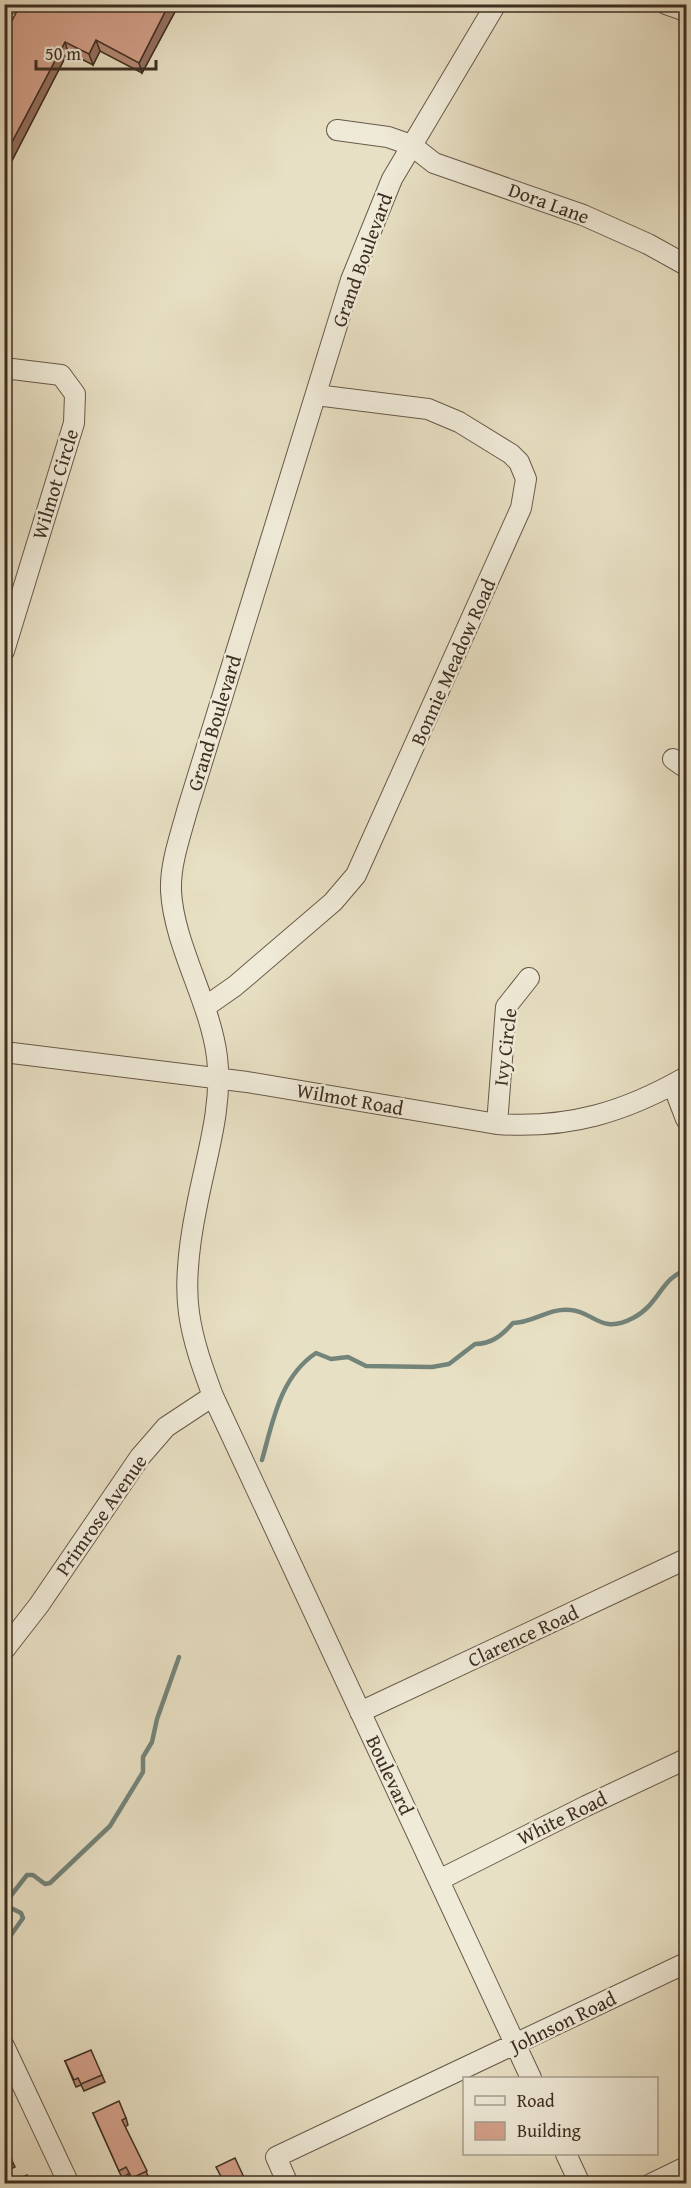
<svg xmlns="http://www.w3.org/2000/svg" width="691" height="2188" font-family="'Gentium Book Plus',serif">
  <style>
    .lines { fill: none; stroke-linecap: round; stroke-linejoin: round }
    .stream { stroke: #73847b; stroke-width: 4.5 }
    .minor-casing { stroke: #685a4a; stroke-width: 22 }
    .minor { stroke: #f0ebd9; stroke-width: 20 }
    .wall { fill: #b78b78; stroke: #3d2e22; stroke-width: 1.5 }
    .shaded-wall { fill: #957162; stroke: #3d2e22; stroke-width: 1.5 }
    .building { fill: #d5a28c; stroke: #3d2e22; stroke-width: 1.5 }
    .labels { text-anchor: middle; stroke-width: 5; stroke-linejoin: round; paint-order: stroke }
    .street-label { font-size: 20px; fill: #3d2e22; stroke: #f0ebd9 }
  </style>
  <rect width="100%" height="100%" fill="#e8e0c4"/>
  <filter id="stains"><feTurbulence type="fractalNoise" baseFrequency=".00333" numOctaves="4"/><feColorMatrix values="0 0 0 0 .2 0 0 0 0 .09 0 0 0 0 .02 0 0 0 .5 -.17"/></filter>
  <radialGradient id="worn" r=".72"><stop offset=".6" stop-color="#630" stop-opacity="0"/><stop offset="1" stop-color="#630" stop-opacity=".3"/></radialGradient>
  <g class="lines">
    <path class="stream" d="M262,1460c11,-39 18,-83 54,-107l15,6 17,-2 18,9 66,1 17,-3 26,-20c17,0 27,-9 38,-21 20,0 37,-16 58,-13 23,2 30,25 62,8 26,-13 28,-40 53,-48
      M4,1900l5,-2 18,-23h6l12,9 5,-1 60,-57 33,-54v-15l9,-15 5,-23 22,-62
      M4,1910l7,-2 10,5 2,5 -19,27"/>
    <g class="minor-casing">
      <path id="minor" d="M496,4l-104,175 -41,101 -164,531c-7,26 -17,53 -16,80 3,55 39,110 46,166 6,50 -11,100 -20,148 -7,34 -13,73 -8,108 4,29 14,56 24,83l318,682
        M666,4l20,7
        M4,7l5,-3
        M337,130l51,7 23,8 23,18 149,52 65,29 38,21
        M4,368l57,7 14,19 -1,29 -70,228
        M673,759l13,9
        M205,1007l30,-21 98,-84 23,-27 165,-367 5,-29 -7,-17 -8,-8 -52,-32 -31,-13 -112,-14
        M4,1052l243,30 250,42c72,5 128,-12 189,-47
        M673,1085l13,34
        M497,1124l9,-117 23,-29
        M4,1650l35,-45 101,-148 26,-30 47,-31
        M360,1712l326,-153
        M439,1880l147,-74 100,-47
        M4,2046l65,138
        M566,2154l14,30
        M288,2184l-12,-27 410,-194
        M651,2184l35,-17"/>
    </g>
    <use href="#minor" class="minor"/>
  </g>
  <path class="wall" d="M21,4h155l1,4 -35,65 -42,-22 -7,14 -25,-13 -63,122z
    M65,2061l37,14 3,7 -21,9 -3,-6 -5,2z
    M93,2113l33,5 2,7 -3,2 24,51 -10,6h-6l-5,-10 -6,4z
    M4,2134l7,14 -4,2 8,17 -11,5z"/>
  <path class="shaded-wall" d="M169,4h7l1,4 -35,65 -3,-10z
    M96,40l4,11 -7,14 -4,-11z
    M65,42l3,10 -63,122 -1,-17z"/>
  <path class="building" d="M21,4h148l-30,59 -43,-23 -7,14 -24,-12 -61,115v-122z
    M91,2050l11,25 -21,9 -3,-6 -4,2 -9,-19z
    M119,2101l7,17 -4,2 25,51 -15,7 -6,-11 -7,4 -26,-58z
    M4,2134l4,7 -4,2z
    M4,2145l8,14 -8,4z
    M235,2158l12,26h-22l-9,-17z
    M27,2175l4,9h-15l-1,-3z"/>
  <g class="labels">
    <g class="street-label">
      <text transform="translate(549 203) rotate(20)" y="7">Dora Lane</text>
      <text transform="translate(362 260) rotate(-70)" y="7">Grand Boulevard</text>
      <text transform="translate(55 484) rotate(-73)" y="7">Wilmot Circle</text>
      <text transform="translate(453 662) rotate(-66)" y="7">Bonnie Meadow Road</text>
      <text transform="translate(214 723) rotate(-73)" y="7">Grand Boulevard</text>
      <text transform="translate(505 1047) rotate(-83)" y="7">Ivy Circle</text>
      <text transform="translate(350 1099) rotate(10)" y="7">Wilmot Road</text>
      <text transform="translate(101 1515) rotate(-55)" y="7">Primrose Avenue</text>
      <text transform="translate(523 1636) rotate(-25)" y="7">Clarence Road</text>
      <text transform="translate(390 1775) rotate(65)" y="7">Boulevard</text>
      <text transform="translate(562 1818) rotate(-26)" y="7">White Road</text>
      <text transform="translate(563 2022) rotate(-26)" y="7">Johnson Road</text>
    </g>
  </g>
  <rect width="691" height="2188" fill="none" stroke="#e8e0c4" stroke-width="24"/>
  <rect x="6" y="6" width="679" height="2176" fill="none" stroke="#3d2e22" stroke-width="3"/>
  <rect x="12" y="12" width="667" height="2164" fill="none" stroke="#3d2e22" stroke-width="1.5"/>
  <rect x="463" y="2077" width="195" height="78" fill="#f0ebd9" stroke="#a89f90" stroke-width="1.5"/>
  <rect x="475" y="2096" width="30" height="9" fill="#f0ebd9" stroke="#a89f90" stroke-width="1.5"/>
  <text x="517" y="2107" font-size="18" fill="#3d2e22">Road</text>
  <rect x="475" y="2122" width="30" height="18" fill="#d5a28c" stroke="#a89f90" stroke-width="1.5"/>
  <text x="517" y="2137" font-size="18" fill="#3d2e22">Building</text>
  <path d="M36 60v9h120v-9" fill="none" stroke="#3d2e22" stroke-width="3"/>
  <text x="45" y="60" font-size="18" fill="#3d2e22" stroke="#f0ebd9" stroke-width="4.5" paint-order="stroke">50 m</text>
  <rect width="100%" height="100%" filter="url(#stains)"/>
  <rect width="100%" height="100%" fill="url(#worn)"/>
</svg>
